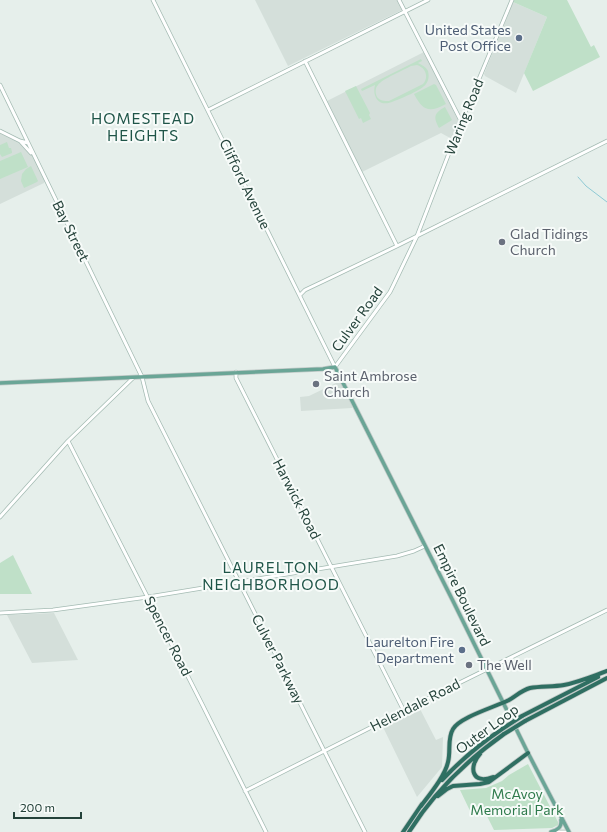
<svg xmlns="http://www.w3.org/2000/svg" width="607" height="832" font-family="Commissioner,sans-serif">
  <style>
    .built { fill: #d4dfda }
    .green { fill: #bfe0c8; fill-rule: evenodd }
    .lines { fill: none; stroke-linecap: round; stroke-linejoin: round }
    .stream { stroke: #8ec9d4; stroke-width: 1 }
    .secondary-casing { stroke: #a4bbb3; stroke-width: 4.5 }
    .primary-casing { stroke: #c2cac8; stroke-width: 5 }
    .highway-casing { stroke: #c2cac8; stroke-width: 5.5 }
    .secondary { stroke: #fff; stroke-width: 3 }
    .primary { stroke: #6aa596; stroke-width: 3.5 }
    .highway { stroke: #2f6f62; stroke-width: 4 }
    .highway-bridge-casing { stroke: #c2cac8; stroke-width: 5.5; stroke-linecap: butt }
    .highway-bridge { stroke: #2f6f62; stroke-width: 4 }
    .service-dot { fill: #5c6f8a; stroke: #f7fbf9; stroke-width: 1.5 }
    .worship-dot { fill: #6b7280; stroke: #f7fbf9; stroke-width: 1.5 }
    .labels { text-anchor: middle; stroke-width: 4; stroke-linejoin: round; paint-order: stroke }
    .service-label { font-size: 14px; fill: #4e5e75; stroke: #f7fbf9; text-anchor: end }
    .street-label { font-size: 14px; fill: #24423a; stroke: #f7fbf9 }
    .worship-label { font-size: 14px; fill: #5b616d; stroke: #f7fbf9; text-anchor: start }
    .park-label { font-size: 14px; fill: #2d7a4b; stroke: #f7fbf9 }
    .neighbourhood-label { font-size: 15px; letter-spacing: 1px; fill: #1f5548; stroke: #f7fbf9 }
  </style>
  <rect width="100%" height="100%" fill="#e6efeb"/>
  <path class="built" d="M255,0h142l5,10 -114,56z
    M513,2l34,15 -31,76 -31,-17 -1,-2z
    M424,52l34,68v2l-6,17 -11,-6 -79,39 -35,-71z
    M0,133l21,11 9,8 4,7 11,21 -1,3 -44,21z
    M340,381l12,25v2l-51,3 -1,-14 9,-1z
    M54,613l24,47 -46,3 -25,-48z
    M419,707l17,33 7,-3 -1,30 -25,30 -35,-72z"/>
  <path class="green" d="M514,0h53l24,47 3,-2 6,12 -67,34 -9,-18 23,-56 -34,-15z
    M421,59l1,2 -4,2c4,2 8,4 10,8 1,4 1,9 -2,13 -4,6 -26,15 -34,18 -13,5 -20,-5 -17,-17l-13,6 -1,-2zM417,65c9,3 12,12 6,19l-34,17c-5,0 -9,0 -12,-4 -2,-4 -2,-9 1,-12 4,-6 26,-15 33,-19z
    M434,84l2,1 10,19c-17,9 -23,7 -32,-10z
    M356,86l14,27 -1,2 2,4 -8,4 -2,-5 -2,1 -14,-28z
    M445,107l7,13 -13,8c-6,-11 -5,-15 6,-21z
    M7,142l2,6h2l1,4v1l-10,4 -2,-3v-9z
    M21,152l7,15 -28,12v-18z
    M31,166l7,15 -1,1 -13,6 -3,-7 1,-7 4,-5z
    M13,555l19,39h-32v-31z
    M528,764l30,58v3l-6,3 -58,2 -8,-16 -14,1 -12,-25 26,-2 16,-7 7,-6z"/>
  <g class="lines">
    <path class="stream" d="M578,177l8,9 21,16"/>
    <g class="secondary-casing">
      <path id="secondary" d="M153,0l182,367 19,-26 36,-49 3,-6 24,-50 44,-114 51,-122
        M399,0l62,121
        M305,61l92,185
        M0,85l142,292 6,24 217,431
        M208,110l220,-110
        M0,131l20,10 8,2
        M21,142l10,11
        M300,295l5,-5 19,-9 73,-35 210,-105
        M236,372v6l168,333
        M68,441l134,263 64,128
        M0,517l68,-76 65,-63
        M0,613l53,-3 95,-13 249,-41 17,-5 11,-5
        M245,791l212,-107 150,-74
        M555,832h10"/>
    </g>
    <g class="primary-casing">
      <path id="primary" d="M0,383l323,-14 12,-2 118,234 75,152 41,79
        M551,832c7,-2 11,-5 10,-12"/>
    </g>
    <g class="highway-casing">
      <path id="highway" d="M522,716l76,-39
        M525,721l82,-43
        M480,754c-12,13 -8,31 13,23
        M442,780c18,-19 38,-36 60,-51
        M438,796l9,-7 6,-3 27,-2 9,-2 39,-29
        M421,806c9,-12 24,-30 27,-44 3,-11 -1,-23 5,-33 7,-12 42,-22 56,-29 7,-4 13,-10 21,-12 11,-2 23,-1 34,-3 15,-3 29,-9 43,-14
        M403,832l19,-28
        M409,832c25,-40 57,-71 95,-98"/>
    </g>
    <use href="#secondary" class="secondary"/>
    <use href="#primary" class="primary"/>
    <use href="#highway" class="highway"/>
    <g class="highway-bridge-casing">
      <path id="highway-bridge" d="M502,729l20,-13
        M504,734l21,-13"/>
    </g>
    <use href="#highway-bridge" class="highway-bridge"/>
  </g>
  <g class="service-dot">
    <circle cx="519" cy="38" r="4"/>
    <circle cx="462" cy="650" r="4"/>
  </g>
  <g class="worship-dot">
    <circle cx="502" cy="242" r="4"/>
    <circle cx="316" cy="384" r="4"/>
    <circle cx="469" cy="665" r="4"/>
  </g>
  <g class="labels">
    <g class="service-label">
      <text x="511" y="35">United States<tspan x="511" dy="16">Post Office</tspan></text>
      <text x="454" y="647">Laurelton Fire<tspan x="454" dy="16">Department</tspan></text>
    </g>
    <g class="street-label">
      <text transform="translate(464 117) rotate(-68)" y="5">Waring Road</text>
      <text transform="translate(245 184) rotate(64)" y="5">Clifford Avenue</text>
      <text transform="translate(71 231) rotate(64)" y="5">Bay Street</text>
      <text transform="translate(357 319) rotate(-54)" y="5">Culver Road</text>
      <text transform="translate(297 499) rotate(63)" y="5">Harwick Road</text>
      <text transform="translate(462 595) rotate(64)" y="5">Empire Boulevard</text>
      <text transform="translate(168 636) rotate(63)" y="5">Spencer Road</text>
      <text transform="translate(278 659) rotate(63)" y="5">Culver Parkway</text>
      <text transform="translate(415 705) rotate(-27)" y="5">Helendale Road</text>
      <text transform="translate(487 729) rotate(-36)" y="5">Outer Loop</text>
    </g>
    <g class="worship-label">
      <text x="510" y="239">Glad Tidings<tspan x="510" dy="16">Church</tspan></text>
      <text x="324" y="381">Saint Ambrose<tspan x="324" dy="16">Church</tspan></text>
      <text x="477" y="670">The Well</text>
    </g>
    <g class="park-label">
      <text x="517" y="799">McAvoy<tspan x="517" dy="16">Memorial Park</tspan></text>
    </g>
    <g class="neighbourhood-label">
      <text x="143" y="124">HOMESTEAD<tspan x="143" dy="17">HEIGHTS</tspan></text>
      <text x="271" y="573">LAURELTON<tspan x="271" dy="17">NEIGHBORHOOD</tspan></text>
    </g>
  </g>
  <path d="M14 812v6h67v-6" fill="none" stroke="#24423a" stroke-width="2"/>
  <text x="20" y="812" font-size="12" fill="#24423a" stroke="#f7fbf9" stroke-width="3" paint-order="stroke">200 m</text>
</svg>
